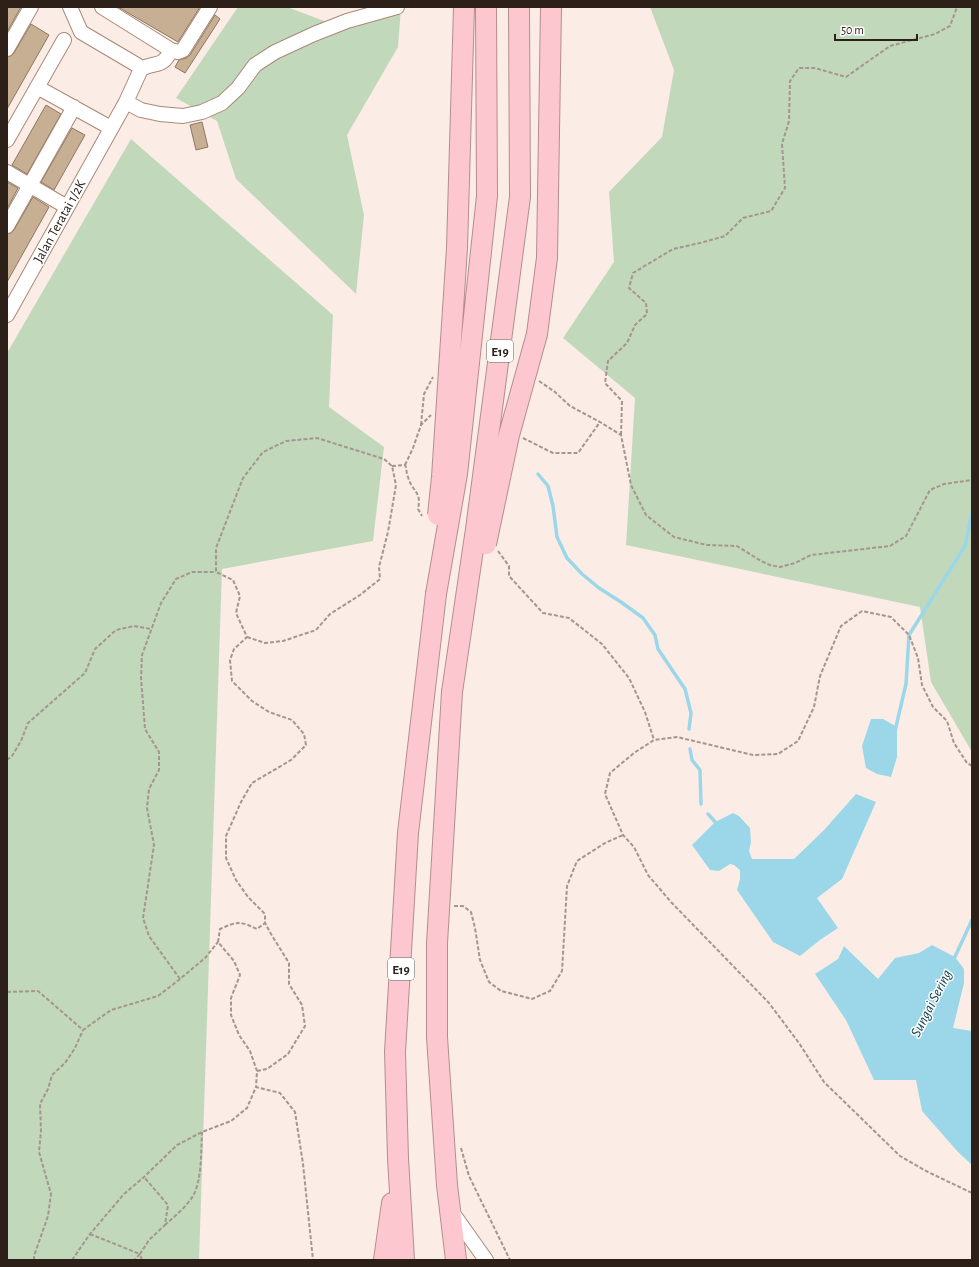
<svg xmlns="http://www.w3.org/2000/svg" width="979" height="1267" font-family="'Alegreya Sans',sans-serif">
  <style>
    .green { fill: #c2d8bb }
    .water { fill: #9bd7e8 }
    .lines { fill: none; stroke-linecap: round; stroke-linejoin: round }
    .stream { stroke: #9bd7e8; stroke-width: 3.5 }
    .building { fill: #c7af94; stroke: #8e775e }
    .minor-casing { stroke: #a98978; stroke-width: 16 }
    .highway-casing { stroke: #b48d90; stroke-width: 22 }
    .path { stroke: #a4968f; stroke-width: 2; stroke-dasharray: 4 2; stroke-linecap: butt }
    .minor { stroke: #fff; stroke-width: 14 }
    .highway { stroke: #fdc7d0; stroke-width: 20 }
    .highway-bridge-casing { stroke: #b48d90; stroke-width: 22; stroke-linecap: butt }
    .highway-bridge { stroke: #fdc7d0; stroke-width: 20 }
    .labels { text-anchor: middle; stroke-width: 3; stroke-linejoin: round; paint-order: stroke }
    .shield { fill: #fff; stroke: #6c635e; stroke-width: 1 }
    .shield-label { font-size: 13px; font-weight: bold; fill: #2d2019 }
    .street-label { font-size: 14px; fill: #2d2019; stroke: #fff }
    .water-label { font-size: 15px; font-style: italic; fill: #0c424f; stroke: #fff }
  </style>
  <rect width="100%" height="100%" fill="#fbede6"/>
  <path class="green" d="M238,7h49l40,15 74,-14 -3,39 -51,88 17,80 -8,79 -120,-115 -19,-58 -41,-23z
    M650,7h322v745l-41,-70 -11,-75 -294,-62 9,-147 -72,-60 51,-76 -5,-70 53,-55 12,-67z
    M131,139l202,176 -4,92 55,40 -11,94 -151,28 -23,691h-192v-907z"/>
  <path class="water" d="M871,719h12l14,8v30l-6,20 -14,-3 -11,-6 -4,-22z
    M856,794l20,8 -34,77 -25,19 21,30 -18,12 -20,16 -27,-14 -36,-52 3,-11v-9l-6,-5 -4,-1 -11,7 -9,-1 -18,-25 23,-23 18,-9 6,3 11,12 1,14 -2,9 3,8h42l30,-29z
    M932,945l23,12 9,12v14l-11,45 19,3v134l-14,-13 -36,-41 -6,-31h-42l-28,-60 -31,-46 23,-15 6,-13 34,33 17,-21 24,-5z"/>
  <g class="lines">
    <path class="stream" d="M538,474l10,12 5,20 4,31 10,21 15,16 17,14 22,14 22,16 12,17 3,14 27,40 6,24 -2,16
      M895,731l11,-47 3,-49 56,-89 7,-33
      M690,749l2,11 8,10 1,34
      M708,814l10,11
      M953,961l19,-41"/>
  </g>
  <path class="building" d="M7,7h14l-14,25z
    M118,7h82l-22,35z
    M215,15l5,4 -35,54 -10,-6 4,-7 7,-2 4,-3z
    M31,24l18,11 -42,74v-52l4,-1 3,-3z
    M46,105l15,9 -34,60 -15,-9z
    M202,122l6,25 -12,3 -6,-25z
    M72,128l13,7 -31,55 -13,-8z
    M7,182l11,6 -11,21z
    M33,197l16,10 -42,75v-48l4,-1 3,-3z"/>
  <g class="lines">
    <g class="minor-casing">
      <path id="minor" d="M70,7l11,25 56,33 4,4
        M102,7l69,43 7,2 5,-2 27,-43
        M7,49l24,-42
        M141,69c15,-8 21,0 30,-19
        M37,87l74,41
        M126,102l15,8 19,4 23,2 19,-4 20,-9 16,-15 17,-23 20,-13 39,-18 33,-13 50,-14
        M7,140l57,-100
        M7,172l60,35
        M7,226l67,-119
        M7,315l119,-213 15,-33
        M452,1212l34,48"/>
    </g>
    <g class="highway-casing">
      <path id="highway" d="M537,334l10,-76 4,-251
        M452,692l-15,251v94l10,148 9,75
        M384,1260l8,-57
        M404,1260l-6,-102 -3,-106 13,-219 28,-239"/>
    </g>
    <path class="path" d="M539,381l16,11 15,14 30,16 21,13 10,50 15,30 28,22 33,8 30,1 24,15 9,4 10,2 15,-4 16,-8 79,-9 16,-10 24,-46 14,-6 28,-4
      M421,425l3,-31 9,-17
      M621,435l1,-34 -17,-18 3,-22 19,-18 8,-18 12,-11 -1,-11 -17,-15 4,-15 40,-24 27,-6 25,-7 18,-18 28,-7 14,-23 -3,-44 7,-23 1,-40 9,-13h16l31,9 44,-31 45,-12 15,-8 7,-19
      M523,438l30,15h25l22,-31
      M405,465l8,-17 8,-23 10,-10
      M392,466l13,-1c2,4 1,8 3,12 4,15 14,14 10,32l4,7
      M498,551l11,15v10l34,37 26,5 33,26 27,34 16,34 9,28
      M247,637l18,6 18,-2 33,-11 14,-16 30,-19 20,-16 -1,-12 9,-35 8,-47 -4,-19 -8,-7 -67,-21 -31,3 -23,11 -20,26 -27,70v24l17,8 7,16 -4,17 11,24 -13,12 -4,11 2,21 20,20 17,11 23,8 12,14 2,11 -15,15 -39,23 -11,19 -15,34v22l10,22 12,17 17,17v9l-8,6c-17,-8 -19,-8 -37,0l-2,13 16,19 6,14 -9,23v17l8,20 11,16 7,20 -1,16
      M7,760l5,-4 9,-15 7,-18 57,-50 10,-24 21,-19 18,-4 17,3
      M972,766l-5,-3 -13,-20 -7,-22 -14,-14 -11,-22 -4,-27 -9,-23 -18,-18 -29,-6 -21,15 -21,50 -6,31 -16,34 -20,13 -25,1 -76,-18 -23,3 -20,13 -24,20 -5,21 18,41 11,12 14,28 23,27 98,101 30,40 25,39 76,74 26,15 46,22
      M454,906h9l8,6 4,16 5,32 9,22 12,9 31,8 18,-8 12,-20 5,-85 10,-25 28,-18 18,-8
      M180,979l-31,-43 -6,-18 11,-73 -7,-37 2,-19 10,-19v-18l-14,-23 -4,-51 1,-23 19,-52 15,-24 16,-7h24
      M7,992l31,-1 45,39 28,-20 47,-14 22,-17 25,-21 13,-16
      M257,1071l10,-2 21,-15 17,-28 -3,-21 -13,-21v-21l-18,-29 -6,-11
      M461,1148l8,28 41,84
      M165,1225c9,-8 21,-18 28,-29 9,-16 8,-45 9,-64
      M90,1234l50,20 -6,6
      M34,1260v-4l14,-40 3,-22 -12,-42 2,-21 -1,-27 8,-15 4,-14 13,-12 10,-15 8,-18
      M72,1260l18,-26 34,-40 20,-17 33,-32 25,-13 29,-11 16,-13 9,-21 24,6 15,19 8,52 10,96
      M142,1260l-2,-6 9,-14 16,-15 3,-20 -24,-28"/>
    <use href="#minor" class="minor"/>
    <use href="#highway" class="highway"/>
    <g class="highway-bridge-casing">
      <path id="highway-bridge" d="M438,515l4,-38 15,-229 7,-241
        M486,544l23,-109 28,-101
        M436,594l21,-120 30,-278 -1,-189
        M452,692l24,-163 44,-332 -1,-190"/>
    </g>
    <use href="#highway-bridge" class="highway-bridge"/>
  </g>
  <g class="labels">
    <g class="shield">
      <rect x="487" y="340" width="26" height="22" rx="3"/>
      <rect x="388" y="958" width="26" height="22" rx="3"/>
    </g>
    <g class="shield-label">
      <text x="500" y="356">E19</text>
      <text x="401" y="974">E19</text>
    </g>
    <g class="street-label">
      <text transform="translate(59 221) rotate(-61)" y="5">Jalan Teratai 1/2K</text>
    </g>
    <g class="water-label">
      <text transform="translate(931 1003) rotate(-63)" y="5">Sungai Sering</text>
    </g>
  </g>
  <rect width="979" height="1267" fill="none" stroke="#2d2019" stroke-width="16"/>
  <path d="M835 34v6h82v-6" fill="none" stroke="#2d2019" stroke-width="2"/>
  <text x="841" y="34" font-size="12" fill="#2d2019" stroke="#ffffff" stroke-width="3" paint-order="stroke">50 m</text>
</svg>
